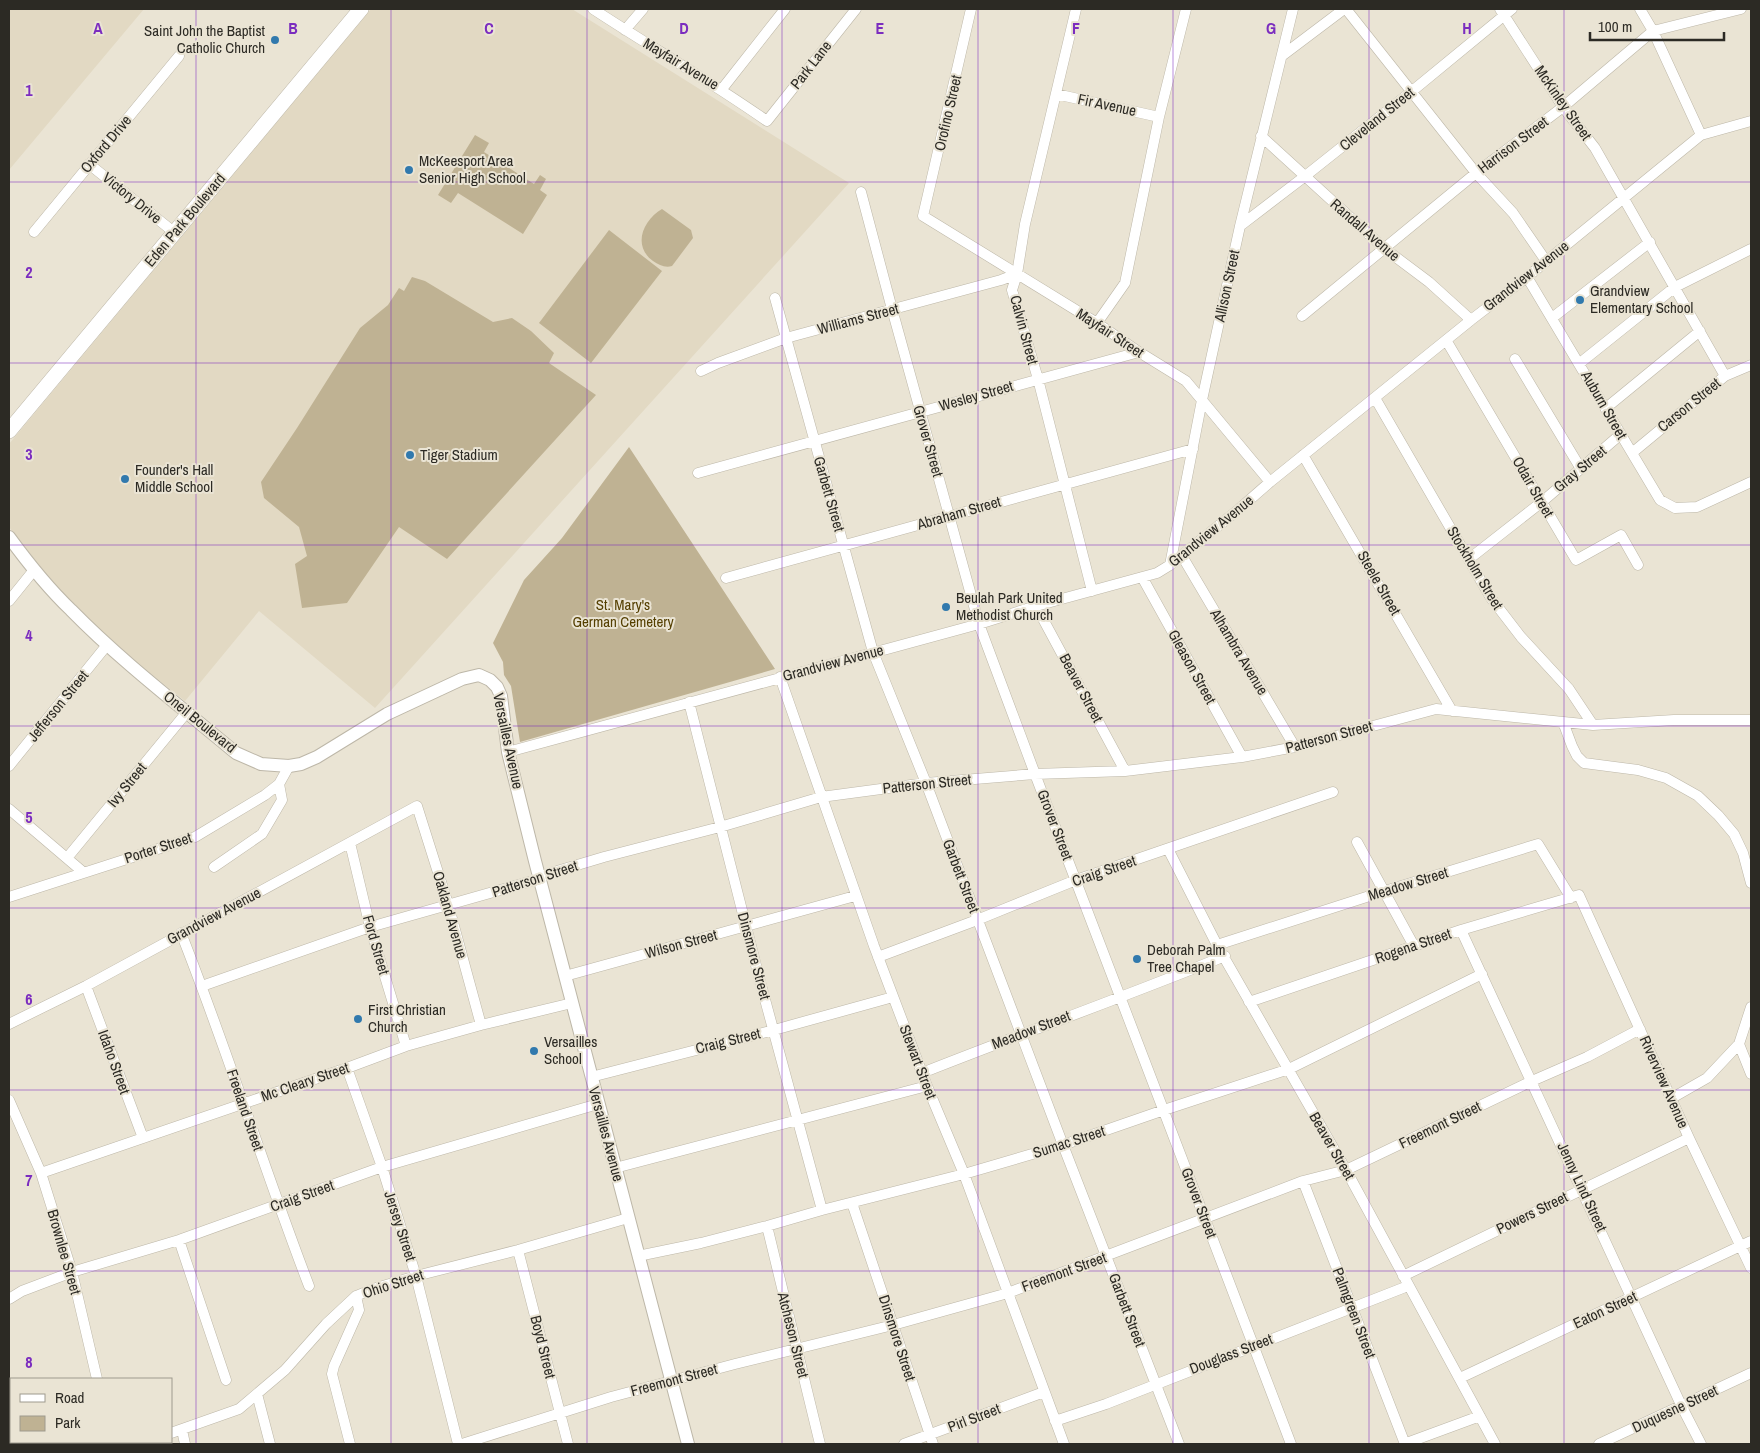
<svg xmlns="http://www.w3.org/2000/svg" width="1760" height="1453" font-family="'Archivo Narrow',sans-serif">
  <style>
    .built { fill: #e2d9c3 }
    .green { fill: #bfb293 }
    .lines { fill: none; stroke-linecap: round; stroke-linejoin: round }
    .minor-casing { stroke: #bdb7a8; stroke-width: 11 }
    .tertiary-casing { stroke: #bdb7a8; stroke-width: 14 }
    .secondary-casing { stroke: #bdb7a8; stroke-width: 16 }
    .minor { stroke: #fff; stroke-width: 10 }
    .tertiary { stroke: #fff; stroke-width: 12 }
    .secondary { stroke: #fff; stroke-width: 15 }
    .grid { fill: none; stroke: #7b2cbf; stroke-width: 1; stroke-opacity: 0.55 }
    .poi-dot { fill: #3179ad; stroke: #eae4d4; stroke-width: 2 }
    .labels { text-anchor: middle; stroke-width: 4; stroke-linejoin: round; paint-order: stroke }
    .poi-label { font-size: 15px; fill: #2c2a24; stroke: #eae4d4; text-anchor: start }
    .street-label { font-size: 15px; fill: #2c2a24; stroke: #eae4d4 }
    .park-label { font-size: 15px; fill: #543f00; stroke: #eae4d4 }
    .grid-label { font-size: 16px; text-anchor: middle; font-weight: bold; fill: #7b2cbf; stroke: #eae4d4; stroke-width: 4; stroke-linejoin: round; paint-order: stroke }
  </style>
  <rect width="100%" height="100%" fill="#eae4d4"/>
  <path class="built" d="M9,9h135l-135,161z
    M371,9h201l277,174 -474,525 -116,-97 -74,90 -49,-39 -48,-42 -39,-42 -40,-51v-83z"/>
  <path class="green" d="M475,135l14,8 -5,9 50,32 6,-9 6,4 -6,11 7,5 -24,39 -65,-41 -7,10 -13,-8z
    M662,209l29,21 2,8 -21,28c-7,2 -13,-1 -19,-5 -21,-15 -10,-41 9,-52z
    M609,230l53,41 -71,92 -52,-40z
    M412,277l13,4 68,41 19,-4 19,13 23,22 -5,10 47,32 -149,164 -48,-32 -52,76 -45,5 -7,-44 12,-8 -8,-29 -35,-29 -3,-16 36,-54 63,-100 28,-23 11,-17 5,3z
    M629,447l146,222 -255,73 -9,-56 -7,-11 -1,-13 -10,-19 31,-63 38,-42z"/>
  <g class="lines">
    <g class="minor-casing">
      <path id="minor" d="M593,9c58,38 117,72 174,112l89,-112
        M971,9l-48,207 174,107 42,29 47,29 84,101
        M1076,9l-51,215 -8,50 -5,16 26,89 54,212
        M1346,9l130,164 37,40 33,48
        M1500,9l63,98 32,41 130,228
        M1640,9l13,22 48,104
        M625,30l18,-21
        M1283,55l61,-46
        M722,89l63,-80
        M1056,94l103,23
        M1261,136l124,113 44,33 42,38
        M89,164l86,69
        M861,192l31,117 87,315 56,150 256,670
        M1240,226l64,-49 107,-85 101,-83
        M34,232l145,-176
        M1527,277l133,223 15,8 22,-1 54,-25
        M775,298l98,354 53,131 137,362 116,299
        M1302,316l174,-143 87,-66 90,-76 88,-22
        M1552,318l98,-76
        M1097,323l28,-40 34,-166 27,-108
        M1446,340l130,220 45,-25 17,30
        M1515,359l66,110
        M1580,363l95,-76 76,-38
        M701,371l17,-8 68,-25 215,-58 16,-6
        M1375,398l116,200 30,39 48,52 24,36
        M1606,408l94,-77
        M1632,453l93,-77 26,-11
        M1303,455l149,256
        M698,473l441,-121
        M1182,556l113,191
        M1469,559l74,-58 78,-67
        M1170,565l32,-165 38,-174 53,-217
        M1142,577l100,180
        M726,578l467,-129
        M9,601l25,-31
        M1036,606l89,165
        M780,677l94,269 53,140 37,88 100,270
        M689,702l71,279 62,229
        M1563,722l9,24 5,10 7,7 54,7 28,8 32,18 20,19 16,19 9,19 8,30
        M508,752l471,-128 57,-18 121,-33 13,-8 68,-55 32,-28 201,-162 56,-43 174,-142 50,-14
        M9,766l98,-121
        M9,809l74,63
        M1357,842l57,104
        M350,843l20,84 36,119
        M1168,849l49,96 129,225 149,274
        M67,858l120,-146
        M214,867l48,-33 20,-34 -3,-16
        M9,897l186,-60 70,-42 14,-11 10,-18
        M1461,930l221,477 19,37
        M181,933c46,116 83,236 128,353
        M1217,945l168,-54 153,-47 33,54
        M878,957l99,-37 99,-40 257,-88
        M565,976l290,-80
        M86,986l57,152
        M202,986l168,-59 162,-46 15,-7 57,-17 116,-30 101,-30 105,-14 109,-9 90,-3 117,-14 53,-10 141,-38 157,16 81,-5h77
        M1249,1002l212,-72 118,-35 110,243 62,130
        M9,1024l77,-38 331,-180 31,98 33,121
        M1739,1044l12,30
        M347,1068l35,99 34,109 42,168
        M922,1073c101,-40 202,-76 303,-117
        M591,1077l183,-47 119,-33
        M1672,1098l35,-20 32,-34 12,-37
        M9,1100l32,73 31,99 25,107
        M615,1168l312,-82
        M41,1173l306,-105 59,-22 75,-21 91,-22
        M1303,1181l102,263
        M852,1203l81,241
        M767,1226l53,218
        M179,1240l47,140
        M518,1250l50,194
        M638,1256l63,-13 66,-17 55,-16 142,-36 99,-29 101,-35 125,-41 193,-95
        M1403,1276l286,-138
        M9,1299l13,-8 50,-19 107,-32 203,-73 216,-63
        M1460,1378l291,-137
        M257,1394l13,50
        M1055,1421l51,-17 302,-118
        M182,1430l3,14
        M171,1433l68,-24 46,-39 41,-46 30,-28 17,-7 43,-13 102,-26 110,-32
        M114,1442l1,2
        M128,1444l9,-2
        M350,1444l-18,-70 2,-8 25,-56 -3,-14
        M462,1444l149,-47 124,-33 158,-39 115,-32 295,-112 43,-11 186,-89 55,-24 53,-28
        M904,1444l140,-52
        M1404,1444l76,-28
        M1599,1444l152,-71"/>
    </g>
    <g class="tertiary-casing">
      <path id="tertiary" d="M9,537c19,26 39,51 62,73 51,52 109,96 165,143l25,11 28,2 12,-2 16,-7 70,-43 75,-35 17,-4 11,5 7,7 4,9 7,56 27,109 153,583"/>
    </g>
    <g class="secondary-casing">
      <path id="secondary" d="M9,431l352,-422"/>
    </g>
    <use href="#minor" class="minor"/>
    <use href="#tertiary" class="tertiary"/>
    <use href="#secondary" class="secondary"/>
  </g>
  <path class="grid" d="M196,9v1435M391,9v1435M587,9v1435M782,9v1435M978,9v1435M1173,9v1435M1369,9v1435M1564,9v1435M9,182h1742M9,363h1742M9,545h1742M9,726h1742M9,908h1742M9,1090h1742M9,1271h1742"/>
  <g class="poi-dot">
    <circle cx="275" cy="40" r="5"/>
    <circle cx="409" cy="170" r="5"/>
    <circle cx="1580" cy="300" r="5"/>
    <circle cx="410" cy="455" r="5"/>
    <circle cx="125" cy="479" r="5"/>
    <circle cx="946" cy="607" r="5"/>
    <circle cx="1137" cy="959" r="5"/>
    <circle cx="358" cy="1019" r="5"/>
    <circle cx="534" cy="1051" r="5"/>
  </g>
  <g class="labels">
    <g class="poi-label">
      <text x="265" y="36" text-anchor="end">Saint John the Baptist<tspan x="265" dy="17">Catholic Church</tspan></text>
      <text x="419" y="166">McKeesport Area<tspan x="419" dy="17">Senior High School</tspan></text>
      <text x="1590" y="296">Grandview<tspan x="1590" dy="17">Elementary School</tspan></text>
      <text x="420" y="460">Tiger Stadium</text>
      <text x="135" y="475">Founder's Hall<tspan x="135" dy="17">Middle School</tspan></text>
      <text x="956" y="603">Beulah Park United<tspan x="956" dy="17">Methodist Church</tspan></text>
      <text x="1147" y="955">Deborah Palm<tspan x="1147" dy="17">Tree Chapel</tspan></text>
      <text x="368" y="1015">First Christian<tspan x="368" dy="17">Church</tspan></text>
      <text x="544" y="1047">Versailles<tspan x="544" dy="17">School</tspan></text>
    </g>
    <g class="street-label">
      <text transform="translate(681 64) rotate(31)" y="5">Mayfair Avenue</text>
      <text transform="translate(811 65) rotate(-52)" y="5">Park Lane</text>
      <text transform="translate(1563 103) rotate(55)" y="5">McKinley Street</text>
      <text transform="translate(1107 105) rotate(12)" y="5">Fir Avenue</text>
      <text transform="translate(948 113) rotate(-77)" y="5">Orofino Street</text>
      <text transform="translate(1377 119) rotate(-39)" y="5">Cleveland Street</text>
      <text transform="translate(106 144) rotate(-50)" y="5">Oxford Drive</text>
      <text transform="translate(1513 145) rotate(-37)" y="5">Harrison Street</text>
      <text transform="translate(132 198) rotate(39)" y="5">Victory Drive</text>
      <text transform="translate(185 220) rotate(-50)" y="5">Eden Park Boulevard</text>
      <text transform="translate(1365 230) rotate(41)" y="5">Randall Avenue</text>
      <text transform="translate(1526 276) rotate(-38)" y="5">Grandview Avenue</text>
      <text transform="translate(1227 286) rotate(-78)" y="5">Allison Street</text>
      <text transform="translate(858 319) rotate(-15)" y="5">Williams Street</text>
      <text transform="translate(1024 330) rotate(75)" y="5">Calvin Street</text>
      <text transform="translate(1110 333) rotate(33)" y="5">Mayfair Street</text>
      <text transform="translate(976 396) rotate(-16)" y="5">Wesley Street</text>
      <text transform="translate(1604 405) rotate(60)" y="5">Auburn Street</text>
      <text transform="translate(1689 405) rotate(-39)" y="5">Carson Street</text>
      <text transform="translate(928 441) rotate(74)" y="5">Grover Street</text>
      <text transform="translate(1580 469) rotate(-40)" y="5">Gray Street</text>
      <text transform="translate(1533 487) rotate(60)" y="5">Odair Street</text>
      <text transform="translate(829 494) rotate(74)" y="5">Garbett Street</text>
      <text transform="translate(959 513) rotate(-16)" y="5">Abraham Street</text>
      <text transform="translate(1211 531) rotate(-39)" y="5">Grandview Avenue</text>
      <text transform="translate(1475 568) rotate(59)" y="5">Stockholm Street</text>
      <text transform="translate(1379 583) rotate(60)" y="5">Steele Street</text>
      <text transform="translate(1239 652) rotate(59)" y="5">Alhambra Avenue</text>
      <text transform="translate(833 663) rotate(-15)" y="5">Grandview Avenue</text>
      <text transform="translate(1192 667) rotate(61)" y="5">Gleason Street</text>
      <text transform="translate(1081 688) rotate(62)" y="5">Beaver Street</text>
      <text transform="translate(58 706) rotate(-51)" y="5">Jefferson Street</text>
      <text transform="translate(200 722) rotate(39)" y="5">Oneil Boulevard</text>
      <text transform="translate(1329 737) rotate(-15)" y="5">Patterson Street</text>
      <text transform="translate(508 741) rotate(78)" y="5">Versailles Avenue</text>
      <text transform="translate(927 784) rotate(-6)" y="5">Patterson Street</text>
      <text transform="translate(127 785) rotate(-51)" y="5">Ivy Street</text>
      <text transform="translate(1055 825) rotate(69)" y="5">Grover Street</text>
      <text transform="translate(158 848) rotate(-18)" y="5">Porter Street</text>
      <text transform="translate(1104 871) rotate(-19)" y="5">Craig Street</text>
      <text transform="translate(961 876) rotate(69)" y="5">Garbett Street</text>
      <text transform="translate(535 879) rotate(-18)" y="5">Patterson Street</text>
      <text transform="translate(1408 884) rotate(-17)" y="5">Meadow Street</text>
      <text transform="translate(450 915) rotate(74)" y="5">Oakland Avenue</text>
      <text transform="translate(214 916) rotate(-28)" y="5">Grandview Avenue</text>
      <text transform="translate(681 944) rotate(-15)" y="5">Wilson Street</text>
      <text transform="translate(376 945) rotate(74)" y="5">Ford Street</text>
      <text transform="translate(1413 946) rotate(-19)" y="5">Rogena Street</text>
      <text transform="translate(754 956) rotate(75)" y="5">Dinsmore Street</text>
      <text transform="translate(1031 1030) rotate(-21)" y="5">Meadow Street</text>
      <text transform="translate(728 1041) rotate(-14)" y="5">Craig Street</text>
      <text transform="translate(114 1062) rotate(70)" y="5">Idaho Street</text>
      <text transform="translate(918 1062) rotate(69)" y="5">Stewart Street</text>
      <text transform="translate(305 1082) rotate(-19)" y="5">Mc Cleary Street</text>
      <text transform="translate(1664 1082) rotate(66)" y="5">Riverview Avenue</text>
      <text transform="translate(245 1110) rotate(71)" y="5">Freeland Street</text>
      <text transform="translate(1440 1125) rotate(-26)" y="5">Freemont Street</text>
      <text transform="translate(606 1134) rotate(75)" y="5">Versailles Avenue</text>
      <text transform="translate(1069 1142) rotate(-18)" y="5">Sumac Street</text>
      <text transform="translate(1332 1146) rotate(60)" y="5">Beaver Street</text>
      <text transform="translate(1582 1187) rotate(65)" y="5">Jenny Lind Street</text>
      <text transform="translate(302 1196) rotate(-20)" y="5">Craig Street</text>
      <text transform="translate(1199 1203) rotate(69)" y="5">Grover Street</text>
      <text transform="translate(1532 1213) rotate(-26)" y="5">Powers Street</text>
      <text transform="translate(400 1226) rotate(72)" y="5">Jersey Street</text>
      <text transform="translate(64 1252) rotate(74)" y="5">Brownlee Street</text>
      <text transform="translate(1064 1272) rotate(-20)" y="5">Freemont Street</text>
      <text transform="translate(393 1284) rotate(-18)" y="5">Ohio Street</text>
      <text transform="translate(1127 1310) rotate(69)" y="5">Garbett Street</text>
      <text transform="translate(1605 1310) rotate(-25)" y="5">Eaton Street</text>
      <text transform="translate(1354 1313) rotate(69)" y="5">Palmgreen Street</text>
      <text transform="translate(793 1335) rotate(76)" y="5">Atcheson Street</text>
      <text transform="translate(897 1338) rotate(72)" y="5">Dinsmore Street</text>
      <text transform="translate(543 1347) rotate(76)" y="5">Boyd Street</text>
      <text transform="translate(1231 1354) rotate(-21)" y="5">Douglass Street</text>
      <text transform="translate(674 1380) rotate(-15)" y="5">Freemont Street</text>
      <text transform="translate(1675 1409) rotate(-25)" y="5">Duquesne Street</text>
      <text transform="translate(974 1418) rotate(-21)" y="5">Pirl Street</text>
    </g>
    <g class="park-label">
      <text x="623" y="610">St. Mary's<tspan x="623" dy="17">German Cemetery</tspan></text>
    </g>
  </g>
  <g class="grid-label">
    <text x="98" y="34">A</text>
    <text x="293" y="34">B</text>
    <text x="489" y="34">C</text>
    <text x="684" y="34">D</text>
    <text x="880" y="34">E</text>
    <text x="1076" y="34">F</text>
    <text x="1271" y="34">G</text>
    <text x="1467" y="34">H</text>
    <text x="29" y="96">1</text>
    <text x="29" y="278">2</text>
    <text x="29" y="460">3</text>
    <text x="29" y="641">4</text>
    <text x="29" y="823">5</text>
    <text x="29" y="1005">6</text>
    <text x="29" y="1186">7</text>
    <text x="29" y="1368">8</text>
  </g>
  <rect width="1760" height="1453" fill="none" stroke="#2c2a24" stroke-width="20"/>
  <rect x="10" y="1378" width="162" height="65" fill="#eae4d4" stroke="#9e9a8e"/>
  <rect x="20" y="1394" width="25" height="8" fill="#ffffff" stroke="#9e9a8e"/>
  <text x="55" y="1403" font-size="15" fill="#2c2a24">Road</text>
  <rect x="20" y="1416" width="25" height="15" fill="#bfb293" stroke="#9e9a8e"/>
  <text x="55" y="1428" font-size="15" fill="#2c2a24">Park</text>
  <path d="M1590 32v8h134v-8" fill="none" stroke="#2c2a24" stroke-width="2.5"/>
  <text x="1598" y="32" font-size="15" fill="#2c2a24" stroke="#eae4d4" stroke-width="4" paint-order="stroke">100 m</text>
</svg>
